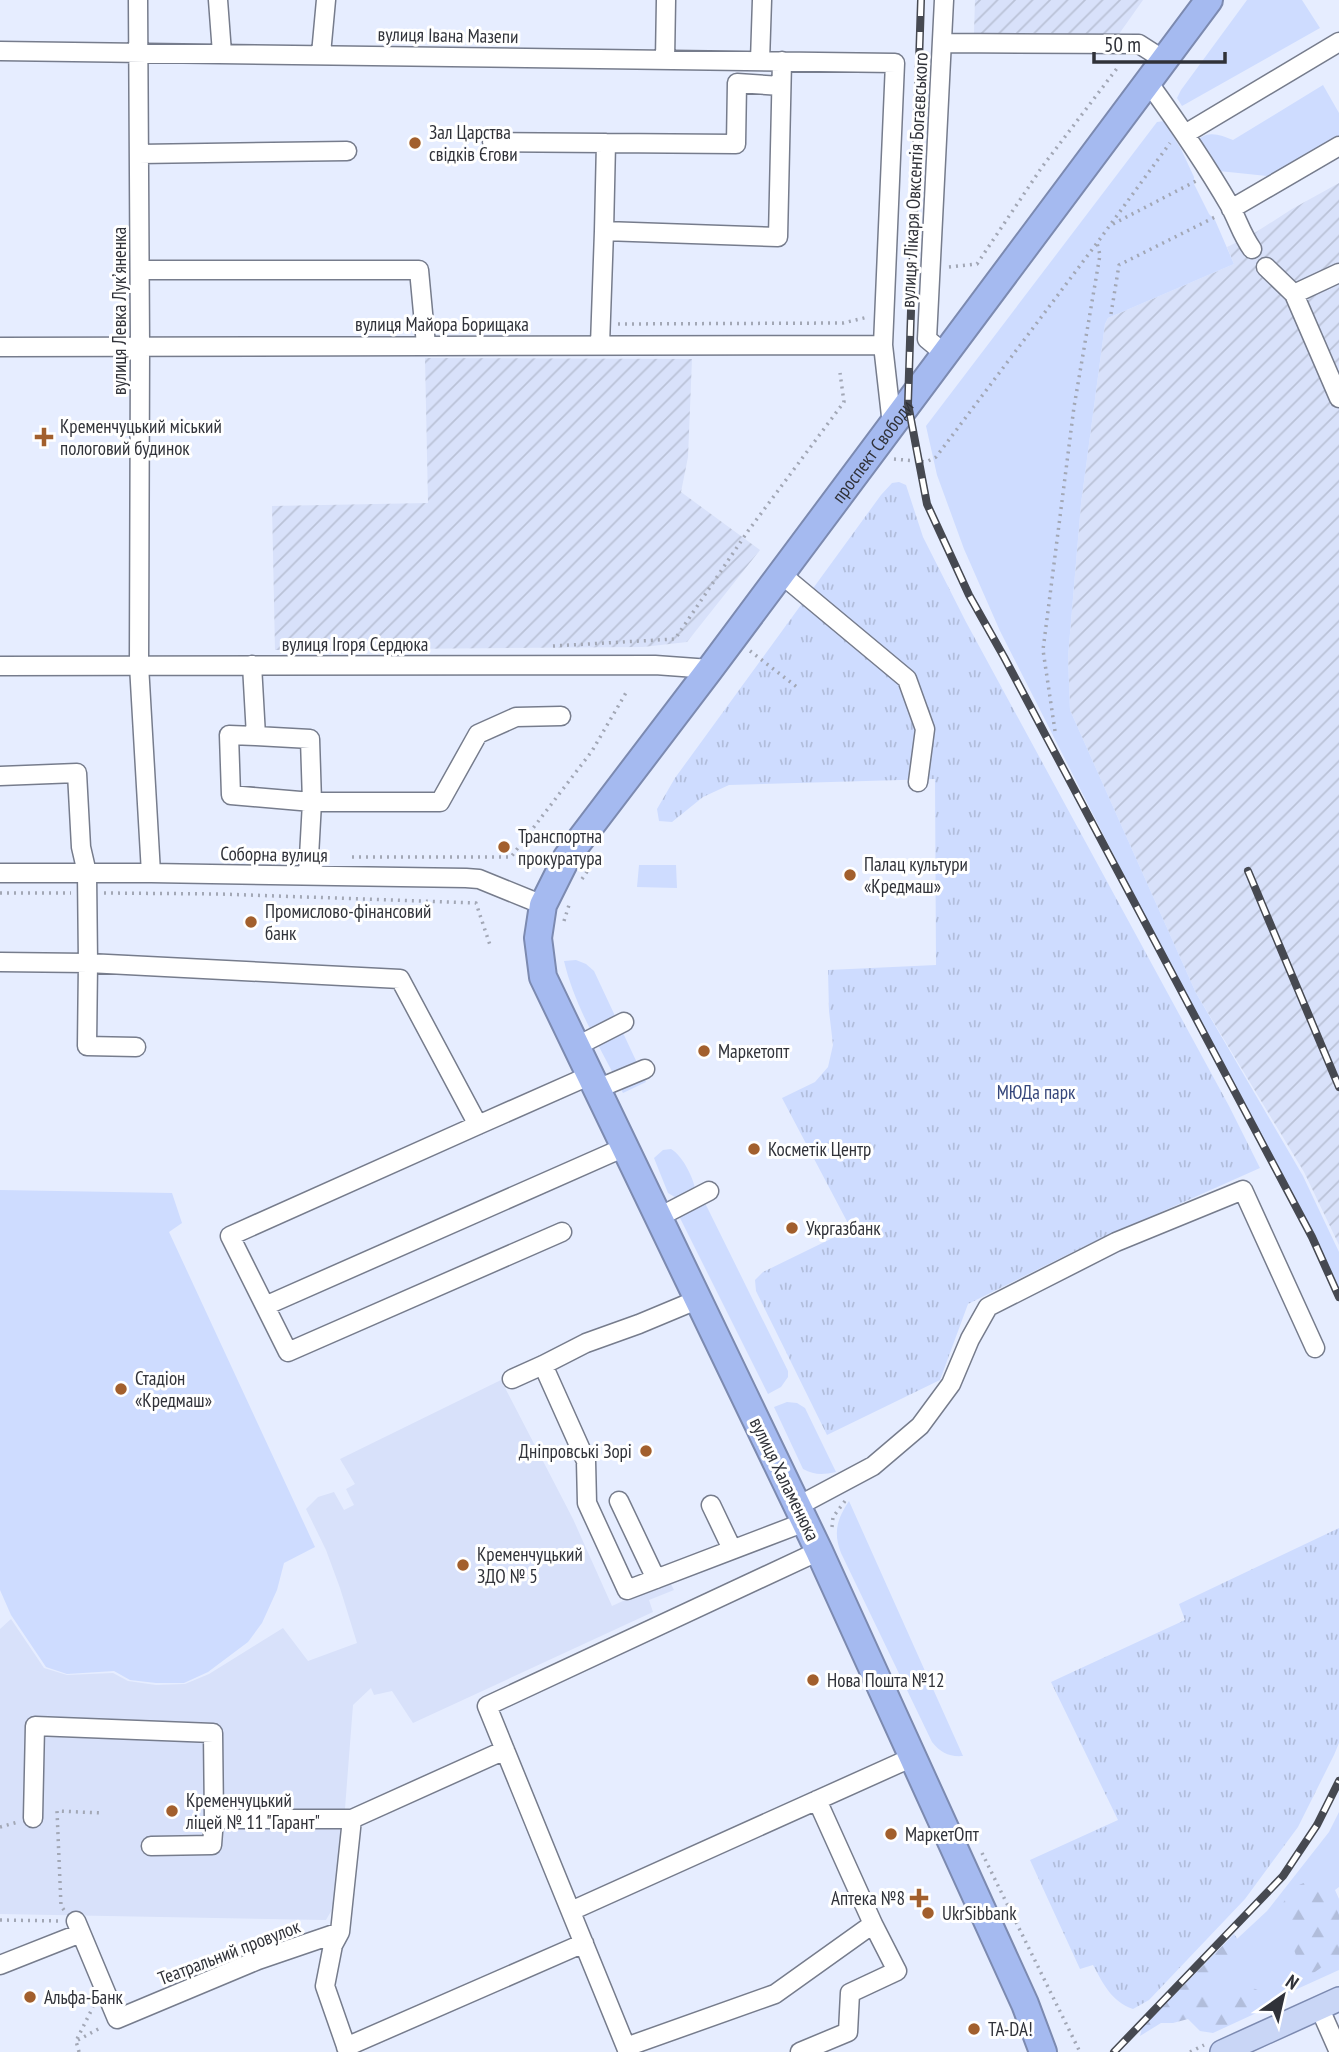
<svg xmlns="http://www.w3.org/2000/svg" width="1339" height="2052" font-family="'PT Sans Narrow',sans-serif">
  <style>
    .built { fill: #d8e1fa }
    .industrial { fill: url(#industrial-furrows) }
    .green { fill: #cedcff }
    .forest { fill: url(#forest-firs) }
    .park { fill: url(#park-tufts) }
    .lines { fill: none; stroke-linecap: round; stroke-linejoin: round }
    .minor-casing { stroke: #767c8c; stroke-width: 21 }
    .major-casing { stroke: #7c8ab0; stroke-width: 26 }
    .highway-casing { stroke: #7c8ab0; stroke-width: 30 }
    .path { stroke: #a2a7b5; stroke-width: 3.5; stroke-dasharray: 2 5; stroke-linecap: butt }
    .minor { stroke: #fff; stroke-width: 18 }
    .major { stroke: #c9d6f6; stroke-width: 23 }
    .highway { stroke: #a5baf0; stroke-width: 26 }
    .rail-casing { stroke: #464951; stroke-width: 8 }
    .rail { stroke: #fff; stroke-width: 5; stroke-dasharray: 16; stroke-linecap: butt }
    .poi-dot { fill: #a25f2d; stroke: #fff; stroke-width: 2.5 }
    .labels { text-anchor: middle; stroke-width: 6; stroke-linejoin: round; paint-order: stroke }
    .street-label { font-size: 19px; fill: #303239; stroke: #fff }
    .poi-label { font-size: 19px; fill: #303239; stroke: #fff; text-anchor: start }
    .park-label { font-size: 19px; fill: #35467b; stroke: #fff }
  </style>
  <defs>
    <pattern id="industrial-furrows" width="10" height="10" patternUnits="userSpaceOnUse" patternTransform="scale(1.75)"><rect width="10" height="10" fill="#d8e1fa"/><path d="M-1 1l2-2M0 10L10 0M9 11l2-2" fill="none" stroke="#bac2d7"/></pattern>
    <pattern id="forest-firs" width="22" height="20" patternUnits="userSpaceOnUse" patternTransform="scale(1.75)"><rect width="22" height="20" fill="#cedcff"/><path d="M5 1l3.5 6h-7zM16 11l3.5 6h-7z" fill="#b1bddb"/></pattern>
    <pattern id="park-tufts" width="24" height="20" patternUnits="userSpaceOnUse" patternTransform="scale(1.75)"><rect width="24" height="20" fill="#cedcff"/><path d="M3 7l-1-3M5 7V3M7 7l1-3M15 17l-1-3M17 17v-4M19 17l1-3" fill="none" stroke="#b1bddb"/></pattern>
  </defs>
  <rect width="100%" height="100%" fill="#e6edff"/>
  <path class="built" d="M501,1380l72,139 39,87 57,-26 5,10 -25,10 4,12 -240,111 -21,-32 -18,4 -3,-7 -18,17 -15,194 -12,21 -326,-6v-285l11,-10 33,49 23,7 46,-2 15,8 28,4 29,-1 24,-10 74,-46 25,33 49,-18 -17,-55 -14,-38 -20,-41 12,-12 16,-5 10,18 10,-5 -8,-16 9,-5 -15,-25z"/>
  <path class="industrial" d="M975,0h168l-24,34 -145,-1z
    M1339,183v1062l-35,-73 -108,-179 -126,-283 -2,-53 13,-153 24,-180 3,-6 126,-54 -7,-17 23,-11 42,-27z
    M425,358l267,1 -4,98 -7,35 79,58 -73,92 -44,5 -368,3 -3,-144 156,-3z"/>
  <path class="green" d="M1247,0h55l18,28 -138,78 -5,-8 4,-8z
    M1323,85l16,28v27l-62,37 -58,-6 -21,-31c10,-10 23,-5 35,0z
    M1164,121l17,28 13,28v7l15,30 6,6 19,44 -126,54 -3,6 -24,180 -13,153 2,53 126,283 107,183 36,76v41l-82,-165 -118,-223 -139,-274 -36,-82 -27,-74 -11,-49 231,-304z
    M639,865h37l1,23 -40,-1z
    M576,960l10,4 8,7 52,111 -23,11c-21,-43 -48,-85 -59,-132z
    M671,1149c12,7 24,31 25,45l-16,6 -12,-7 -14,-35 9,-8z
    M0,1190l172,3 10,30 -13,9 146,315 -31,16 -7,27 -15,33 -14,19 -40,30 -24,11h-28l-26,-3 -16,-9 -47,3 -21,-7 -35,-52 -11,-25z
    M700,1202l6,3 82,166v6l-7,10 -13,7 -89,-178z
    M787,1402l10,1 8,5 31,64c-13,3 -22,3 -33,-3l-29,-62z
    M849,1501l114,255c-14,1 -22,-3 -31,-14l-91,-189c-8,-20 -4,-34 8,-52z
    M1339,1812v75l-4,3 4,9v71l-132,60 -25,-40 85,-79 62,-79z"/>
  <path class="forest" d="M1317,1879l12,4 2,13 8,19v47l-17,5 -10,7 -9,2 -14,-41 -10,-22c8,-21 15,-29 38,-34z
    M1234,1934c10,14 7,19 1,33l-23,10 -11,18 52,-7 14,6 -2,15 -52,24 -13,-2 -12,-12 -15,4h-12l-21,13 2,-8z"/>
  <path class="park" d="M899,482l7,3 17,52 43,85 263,484 31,62 -173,77 -119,59 -28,76 -113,55 -71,-144 -1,-11 8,-8 88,-43 -69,-131 33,-16 13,-15 5,-22 -4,-34 -1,-41 108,-5 -1,-186 -206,6 -26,12 -31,25 -13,-1 -2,-12 18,-31 206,-283 11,-12z
    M1339,1528v215l-5,12 -36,72 -53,72 -96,101 -16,9c-22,-8 -29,-24 -40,-44l-13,4 -50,-109 88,-40 -67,-138 134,-62 -6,-16z"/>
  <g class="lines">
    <g class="minor-casing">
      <path id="minor" d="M138,0l2,345 -1,320 12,208
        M218,0l4,53
        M944,0l-17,339 18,15
        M942,43l197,1 25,16
        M0,51l895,12 -12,282 9,80
        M321,54l5,-54
        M665,60l1,-60
        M760,61l2,-61
        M1148,82c29,40 57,81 82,124 8,15 12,29 22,43
        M781,86l-44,-3 -1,61 -130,-1 -2,88 174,6 4,-176
        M1185,134l154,-92
        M492,142l114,1
        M139,154l208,-3
        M1231,209l108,-63
        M1266,267l28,27 45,104
        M140,270h279l7,75
        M1294,294l45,-21
        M600,345l4,-114
        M0,347l883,-2
        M781,574l126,105 18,50 -7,53
        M252,665l4,71 -27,-1 2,60 81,7 -2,-63 -54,-3
        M0,666l655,-1 55,4
        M0,776l77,-3 4,74 6,26 1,90 312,16 78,146 -248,111 58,116 274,-120
        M0,873h151l315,5 13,1 64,26
        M308,875l4,-73h128l38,-68 38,-17 45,-1
        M0,962l88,1 -1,83 49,1
        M577,1046l47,-24
        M597,1089l48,-20
        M478,1125l113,-50
        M659,1217l50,-26
        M265,1306l360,-159
        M543,1365l43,96 1,42 40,87 178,-68
        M512,1379l31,-14 43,-22 53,-19 60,-25
        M619,1501l37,78
        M711,1505l21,44
        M798,1506l75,-40 47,-40 31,-42 19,-45 18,-32 128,-65 127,-52 72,158
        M33,1818l2,-92 178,7 1,86h138
        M151,1846l61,-1 2,-26
        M571,1911l342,-154
        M76,1921l41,98 141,-59 82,-28 -7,13 -8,41 23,66
        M340,1932l12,-113 153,-69
        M0,1965l81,-32
        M1320,2009l19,43
        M346,2047l238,-104
        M626,2047l149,-53 98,-70 -56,-124
        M628,2052l-141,-346 332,-155
        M800,2052l48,-20 2,-39 47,-22 -24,-47"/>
    </g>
    <g class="major-casing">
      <path id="major" d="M1222,2052l117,-53"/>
    </g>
    <g class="highway-casing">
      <g id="highway">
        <path id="s1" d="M1043,2052l-18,-48 -206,-453 -276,-574 -5,-39 5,-33 24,-48 143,-188 499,-669"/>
      </g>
    </g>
    <path class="path" d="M1113,224l83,-43
      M949,267l28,-3 65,-97 76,-100
      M1111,314l8,-49 98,-49
      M618,324l225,-1 25,-6
      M894,459l32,3 10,-5 161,-214 73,-100
      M553,646l122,-7 73,-108 96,-129 -4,-29
      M750,651l47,36
      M1055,731l-12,-81 31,-243 26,-152 -3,-12
      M352,857h159l81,-106 35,-60
      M582,879l17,-25
      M0,893h71
      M104,893l116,1 256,9 14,42
      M564,921l5,-16
      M832,1527l1,-10 12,-16
      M0,1827l18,-5
      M982,1853l98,199
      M64,1910l-3,-4 -4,-95 45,2
      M0,1920l60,1
      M78,2040l24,-13
      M79,2052l-3,-11 17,-34
      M1190,2052l14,-7"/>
    <use href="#minor" class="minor"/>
    <use href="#major" class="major"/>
    <use href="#highway" class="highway"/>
    <g class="rail-casing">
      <path id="rail" d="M921,0l-13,404 19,100 42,91 35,62 308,580 27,60
        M1248,871l91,216
        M1114,2052l169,-176 34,-51 22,-44"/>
    </g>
    <use href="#rail" class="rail"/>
  </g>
  <g class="poi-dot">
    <circle cx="415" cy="143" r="7"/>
    <path d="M40.5 426.5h7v7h7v7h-7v7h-7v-7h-7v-7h7z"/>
    <circle cx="504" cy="847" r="7"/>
    <circle cx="850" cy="875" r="7"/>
    <circle cx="251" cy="922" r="7"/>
    <circle cx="704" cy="1051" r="7"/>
    <circle cx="754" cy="1149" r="7"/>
    <circle cx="792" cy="1228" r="7"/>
    <circle cx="121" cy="1389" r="7"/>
    <circle cx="646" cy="1451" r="7"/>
    <circle cx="463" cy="1565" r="7"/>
    <circle cx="813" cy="1680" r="7"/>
    <circle cx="172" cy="1811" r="7"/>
    <circle cx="891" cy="1834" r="7"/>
    <path d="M915.5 1887.5h7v7h7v7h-7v7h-7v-7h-7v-7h7z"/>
    <circle cx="928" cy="1913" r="7"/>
    <circle cx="30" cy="1997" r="7"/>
    <circle cx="974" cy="2029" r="7"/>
  </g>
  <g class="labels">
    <g class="street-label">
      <text transform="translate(448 35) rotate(1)" y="7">вулиця Івана Мазепи</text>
      <text transform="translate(914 180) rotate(-87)" y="7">вулиця Лікаря Овксентія Богаєвського</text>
      <text transform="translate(119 311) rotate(-90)" y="7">вулиця Левка Лукʼяненка</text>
      <text x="442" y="331">вулиця Майора Борищака</text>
      <text dy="7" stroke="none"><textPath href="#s1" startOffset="1820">проспект Свободи</textPath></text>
      <text x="355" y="651">вулиця Ігоря Сердюка</text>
      <text transform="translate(274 854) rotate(1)" y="7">Соборна вулиця</text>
      <text transform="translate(785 1479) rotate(64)" y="7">вулиця Халаменюка</text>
      <text transform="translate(229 1952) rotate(-21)" y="7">Театральний провулок</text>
    </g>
    <g class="poi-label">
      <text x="429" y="139">Зал Царства<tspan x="429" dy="22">свідків Єгови</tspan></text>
      <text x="60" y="433">Кременчуцький міський<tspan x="60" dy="22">пологовий будинок</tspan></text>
      <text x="518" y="843">Транспортна<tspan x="518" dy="22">прокуратура</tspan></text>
      <text x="864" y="871">Палац культури<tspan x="864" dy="22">«Кредмаш»</tspan></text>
      <text x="265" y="918">Промислово-фінансовий<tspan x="265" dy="22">банк</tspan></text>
      <text x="718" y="1058">Маркетопт</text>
      <text x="768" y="1156">Косметік Центр</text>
      <text x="806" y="1235">Укргазбанк</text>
      <text x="135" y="1385">Стадіон<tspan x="135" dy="22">«Кредмаш»</tspan></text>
      <text x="632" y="1458" text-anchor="end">Дніпровські Зорі</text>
      <text x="477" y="1561">Кременчуцький<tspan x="477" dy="22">ЗДО № 5</tspan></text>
      <text x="827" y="1687">Нова Пошта №12</text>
      <text x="186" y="1807">Кременчуцький<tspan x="186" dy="22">ліцей № 11 "Гарант"</tspan></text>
      <text x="905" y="1841">МаркетОпт</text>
      <text x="905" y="1905" text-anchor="end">Аптека №8</text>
      <text x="942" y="1920">UkrSibbank</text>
      <text x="44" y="2004">Альфа-Банк</text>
      <text x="988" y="2036">TA-DA!</text>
    </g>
    <g class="park-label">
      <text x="1036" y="1099">МЮДа парк</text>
    </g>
  </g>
  <g transform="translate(1283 1996) rotate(34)" stroke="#ffffff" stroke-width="5" paint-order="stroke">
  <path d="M0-5L12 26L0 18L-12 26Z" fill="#303239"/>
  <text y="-10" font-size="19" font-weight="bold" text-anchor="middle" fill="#303239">N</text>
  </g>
  <path d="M1094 52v10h131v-10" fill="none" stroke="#303239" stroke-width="3.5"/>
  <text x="1104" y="52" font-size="21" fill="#303239" stroke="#ffffff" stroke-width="5" paint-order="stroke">50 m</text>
</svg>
